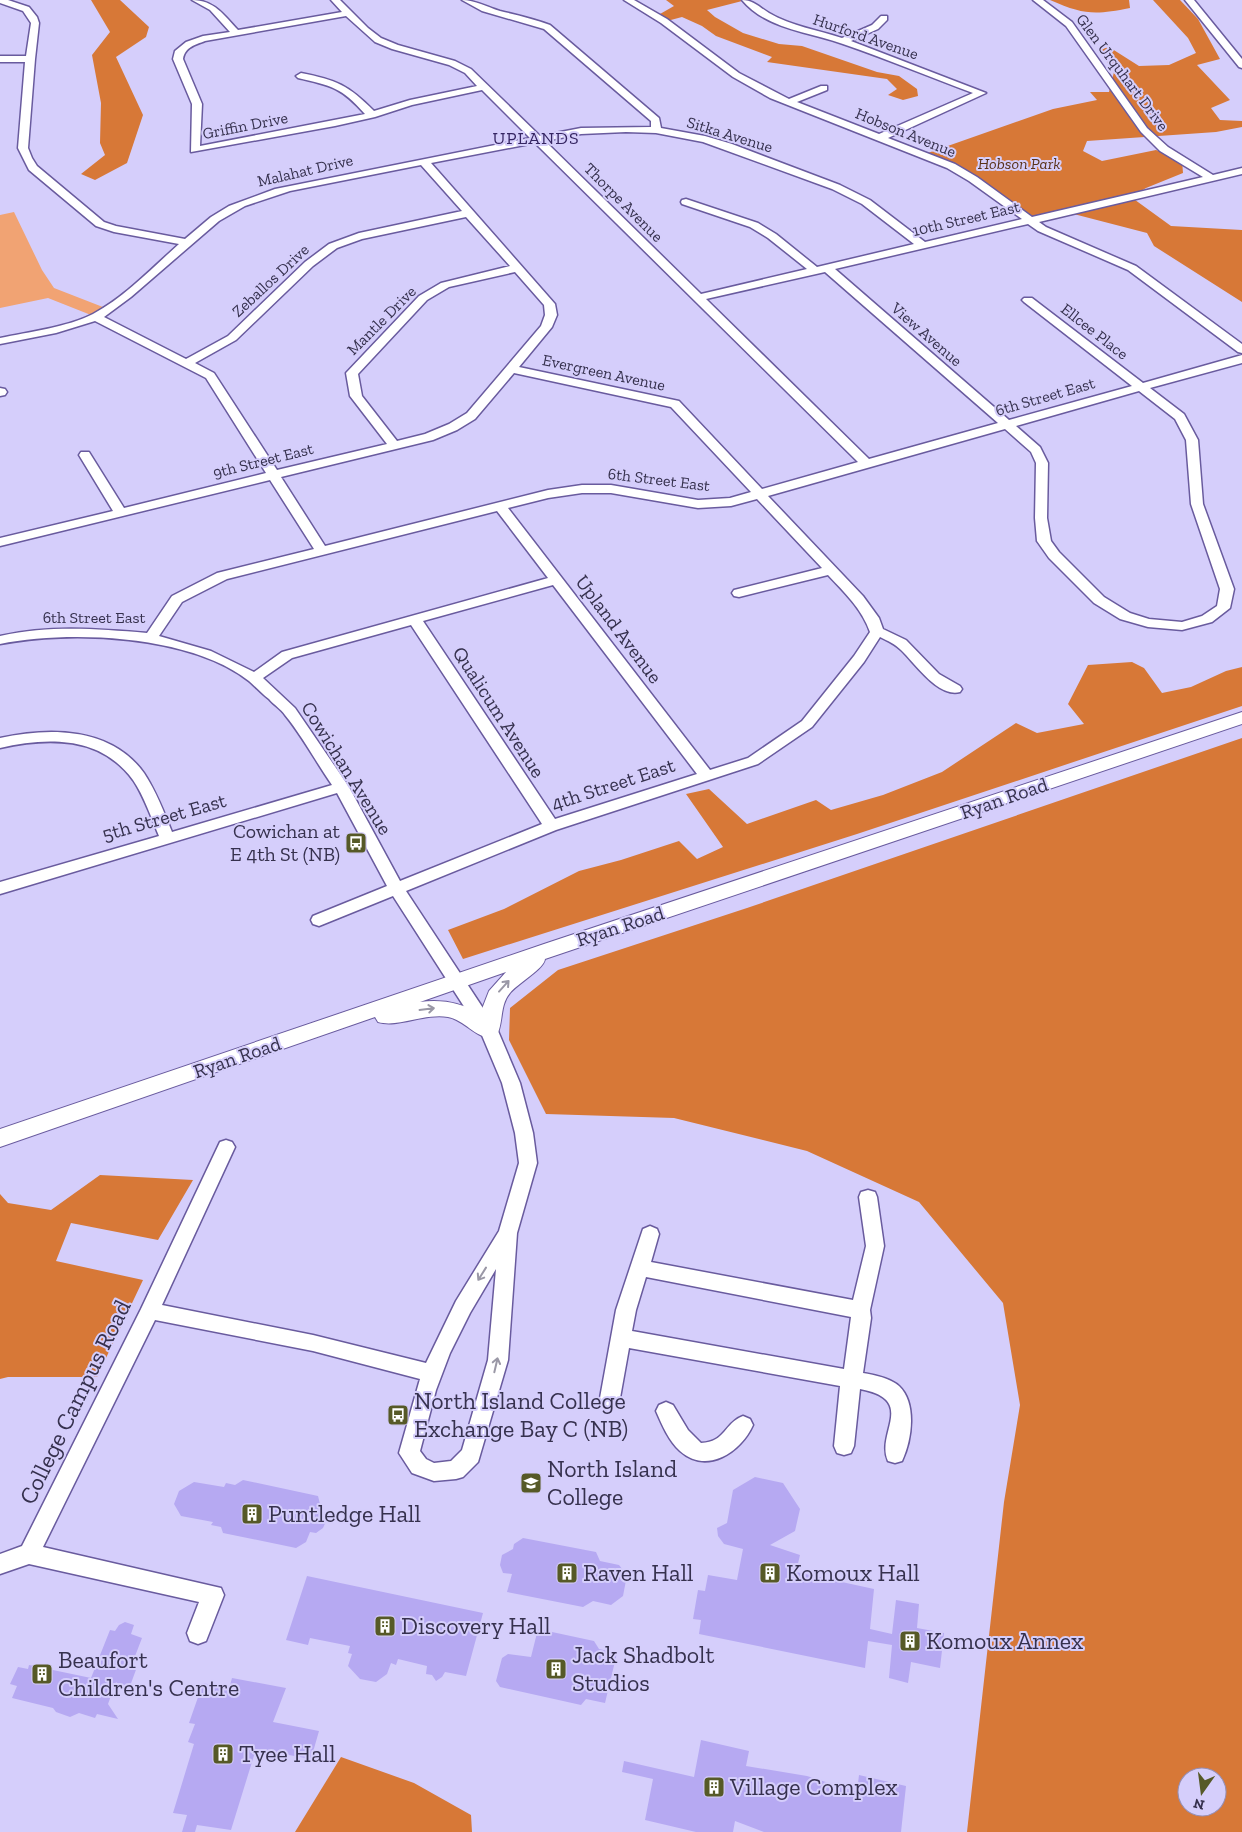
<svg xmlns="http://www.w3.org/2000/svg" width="1242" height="1832" font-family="'Zilla Slab',serif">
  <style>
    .green { fill: #f1a373 }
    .forest { fill: #d77837; fill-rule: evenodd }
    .building { fill: #b6a9f2 }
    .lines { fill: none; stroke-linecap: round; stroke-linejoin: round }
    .minor-casing { stroke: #695b9e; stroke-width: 3 }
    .major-casing { stroke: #695b9e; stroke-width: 2 }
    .minor { fill: #fff; fill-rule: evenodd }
    .major { fill: #fff; fill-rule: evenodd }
    .oneway { stroke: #9a98a6 }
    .labels { text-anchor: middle; stroke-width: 4; stroke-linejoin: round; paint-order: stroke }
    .far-street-label { font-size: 16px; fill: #36314e; stroke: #d5cefb }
    .far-park-label { font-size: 16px; font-style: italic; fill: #593118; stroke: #d5cefb }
    .far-neighbourhood-label { font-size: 18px; letter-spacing: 1px; fill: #352562; stroke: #d5cefb }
    .street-label { font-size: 20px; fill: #36314e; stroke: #d5cefb }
    .poi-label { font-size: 20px; fill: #36314e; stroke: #d5cefb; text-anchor: end }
    .near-poi-label { font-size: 24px; fill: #36314e; stroke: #d5cefb; text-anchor: start }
    .near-street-label { font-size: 24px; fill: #36314e; stroke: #d5cefb }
  </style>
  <rect width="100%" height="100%" fill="#d5cefb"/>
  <path class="green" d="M14,212l28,58 12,18 54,21 -12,8 -48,-19 -48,10v-93z"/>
  <path class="forest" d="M91,0h29l29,27 -3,10 -30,20 27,58 -16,48 -32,17 -14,-6 24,-19 -5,-12 1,-40 -9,-48 18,-23z
    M666,0h80l-39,10 8,7 28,16 36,11 23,2 75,26 22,4 18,13 1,7 -15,4 -15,-5 9,-6 -10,-10 -120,-17 5,-5 -56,-21 -14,-10 -20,-9 -15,4 -7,-7 14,-8z
    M1050,0h79l1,8c-35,7 -46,7 -80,-8z
    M1153,0h27l18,19 22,40 -23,6 33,35 -19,8 9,12 22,1v6l-26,5 -129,9 -4,10 19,10 54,-11 26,10 1,13 -37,15 -15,9 40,29 71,4v72l-88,-56 -7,-13 -81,-21 -37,8 -56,-41 -48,-25 128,-45 44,-9 -7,-8h19l5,-20 -15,-22 10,-3 30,19 30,-1 27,-12 -8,-15z
    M1132,662l12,6 18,25 29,-6 35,-16 16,-4v39l-385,128 -394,125 -15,-29 56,-21 75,-38 42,-11 58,-19 18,18 26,-12 -37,-53 23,-5 38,35 69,-24 15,10 52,-15 59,-23 74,-49 21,10 47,-9 -16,-20 20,-39z
    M1242,738v1094h-275l37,-330 16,-97 -17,-102 -84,-101 -112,-51 -133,-33 -128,-4 -37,-74 1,-32 48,-38 189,-62zM1187,1777h30v30h-30z
    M100,1175l93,5 -35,60 -87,-17 -15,38 87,19 -46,97h-89l-8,2v-185l8,9 43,7z
    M341,1757l73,26 57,32 1,17h-177z"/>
  <path class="building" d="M755,1477l28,6 17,26 -5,22 -25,14 30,10 -4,17 78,17 -4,40 22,5 4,-34 23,4 -2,24 27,5 -4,35 -29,-6 -3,21 -19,-5 3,-33 -24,-4 -3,27 -166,-34 2,-14 -8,-1 5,-29 7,1 3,-16 29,5 6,-31 -19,-5 -6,-8 -1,-8 10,-5 6,-33z
    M243,1480l75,16 4,16h2l3,7 -4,9 -7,5 -6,-1 -4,10 -10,6 -73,-15 -2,-6 -10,-2 2,-3 -32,-6 -7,-12 5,-13 15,-9 30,5 2,-4 9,2z
    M523,1538l73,14 4,9 19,4 8,10 -4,21 -12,9 -18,-4 -10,6 -76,-15 5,-18 -9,-1 -3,-8 2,-10 11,-6 1,-5z
    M307,1576l176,37 -17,63 -21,-4 -3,5 -6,4 -4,-6 -6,-1 1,-8 -29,-7 -2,6 -5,-2 -4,11 -11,8 -16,-3 -12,-13 4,-12 -4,-1 2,-7 -40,-8 -2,7 -22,-5z
    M125,1622l9,3 -3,9 11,4 -10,26 5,3 -7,19 -6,3 -8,-7 -8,22 10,15 -21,-5 -2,4 -16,-5 -9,4 -14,-5 -3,-4 -41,-10 5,-12 -7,-2 8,-17 10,2 1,-4 62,13 19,-48 5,1 4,-6z
    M538,1629l56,12 5,8 18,4 -12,50 -19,-4 -5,6 -81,-18 -4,-6 6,-23 6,-4 23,3z
    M232,1678l54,10 -13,34 46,9 -8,28 -55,-10 -25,81 -34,-5 -2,7h-13l5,-17 -14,-2 21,-69 -6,-2 7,-18 -6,-1 14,-40 26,6z
    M701,1740l48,11 -3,15 61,10 50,16 2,-17 47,11 -5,46h-137l-29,-11 -2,11h-37l-51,-12 8,-41 -31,-7 2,-11 70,16z"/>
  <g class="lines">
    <g class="minor-casing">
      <path id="minor" d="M0,0h8l21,7 8,10 2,6 -4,36 -7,89 4,10 5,8 67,56 12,4 69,13 26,-22 18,-11 46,-17 255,-51 -48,-48 -70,15 -37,12 -40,9 -144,26 1,-48 -19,-45 2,-8 11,-9 17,-6 27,-4 -20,-22 -18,-10c22,0 32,15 46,30l104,-18 -11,-12h9l28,28 13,10 17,7 57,16 16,8 69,67 41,-8 70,-1v-6l-107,-92 -62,-18 -20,-11c13,0 25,7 38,11 17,4 34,8 50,14l109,93 2,10 44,8 27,8 108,41 30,15 55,42 97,-23 -53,-38 -22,-13 -177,-70 -37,-21 -72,-54 -37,-23h10l33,19 72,54 50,26 32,-13h6v4l-30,12 82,32 94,-41c-43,-16 -86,-34 -130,-49 -34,-12 -77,-15 -101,-44 11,0 17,7 27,13 22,13 49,17 73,25l30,-13 9,-9h6v4l-9,9 -27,12 135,52 -98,45 67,26 22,13 55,40 171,-40 -43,-26 -19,-19 -75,-106 -33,-26h10l29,22 75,106 21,19 45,28 29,-7v6l-203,48 7,5 90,39 106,78v9l-4,-1 -110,-82 -90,-39 -10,-7 -193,45 174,151 123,-34 -108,-84 -2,-2 2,-2h8l111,85 99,-28v8l-92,25 34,26 14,26 5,64 31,85 -4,19 -18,14 -30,8 -34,-3 -28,-8 -26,-16 -45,-45 -12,-17 -2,-23 1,-55 -5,-11 -26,-23 -237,67 95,100 16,22 4,11 23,11 33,34 21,12 2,3 -2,3c-22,6 -45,-29 -59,-42 -6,-6 -13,-9 -21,-13l-16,25 -52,65 -54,37 -202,66 -150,61 92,140 22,52 13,50 4,30 -20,70 -9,127 -30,102 -15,15 -7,2 -22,2 -22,-8 -13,-20 21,-74 -107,-28 -158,-31 -112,227 178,41 3,7 -18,46 -8,3 -8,-3 -3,-8 12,-31 -170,-38 -29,10v-20l22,-8 119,-237 79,-167 6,-2 6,2 3,5 -73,158 151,30 113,28 30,-62 43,-70 20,-68 -4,-30 -13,-50 -21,-50 -88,-137 -74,30 -6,-2 -2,-4 2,-4 74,-30 -50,-93 -337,101v-12l159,-46c-8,-19 -15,-40 -26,-56 -32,-44 -85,-43 -133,-32v-10c50,-11 111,-11 144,35 12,18 20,39 28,59l160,-47c-16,-23 -29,-48 -47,-70 -4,-6 -11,-10 -16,-16 -7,-5 -13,-12 -20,-18 -59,-46 -178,-51 -249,-37v-8c52,-11 95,-7 147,-3l25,-37 45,-23 97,-24 -44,-69 -270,66v-8l113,-27 -34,-56 2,-3h8l35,56 142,-35 -60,-95 -111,-57 -39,12 -56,11v-6c28,-6 68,-11 93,-24 32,-17 59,-46 86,-70l-65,-12 -18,-6 -67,-56 -11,-22 7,-86h-25v-6h26l5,-33 -8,-12 -23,-8zM346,16l29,26 17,7 57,16 16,8 12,13 -67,14 -36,11c-26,-26 -37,-31 -73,-38l-5,3 2,2c34,8 43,9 67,36l-165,32 2,-42 -19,-45c2,-12 12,-14 22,-18zM626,132l30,1 47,9 129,47 30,15 52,40 -97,23 -41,-33 -18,-11 -72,-24 -4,1 -1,2 1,2 68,23 18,11 39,31 -106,25 -156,-153 36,-7zM535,143l323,319 -96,27 -83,-88 -160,-34 33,-40 5,-12 -2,-11 -124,-141zM421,165l41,46 -103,22 -30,11 -24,18 -77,74 -42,23 -82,-42 27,-20 88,-76 26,-15 45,-15zM466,217l44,49 -69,17 -22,13 -73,77 4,23 37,48 -110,26 -63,-97 -19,-10 41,-23 77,-74 24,-18 25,-9zM515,272l29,33 1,10 -4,11 -74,87 -18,11 -24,10 -28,7 -35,-45 -4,-22 69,-74 22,-13zM825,272l173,151 -129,36 -163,-160zM514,373l157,34 80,85 -21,6 -32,2 -87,-15h-29l-34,5 -223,56 -44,-69 152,-37 24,-10 18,-11zM1139,391l36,28 11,21 5,64 29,85 -3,17 -15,10 -20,6 -33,-3 -19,-6 -26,-16 -45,-45 -8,-11 -4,-23 1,-55 -8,-16 -24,-21zM582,493h29l87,15 33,-2 26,-7 65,69 -88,22 -2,3 2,3 5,1 89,-22c16,17 34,34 42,57l-16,24 -52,65 -54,37 -38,12 -202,-262 40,-10zM497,511l51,67 -266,74 -28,20 -43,-21 -52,-15 23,-34 45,-23zM553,585l144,189 -142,45 -132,-198zM411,625l131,199 -142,57 -51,-94 -54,-79 -32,-30 29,-20zM496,1269l-8,91 -26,90 -11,11 -17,2 -8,-4 -6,-8 16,-61 14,-37 20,-40z
        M1185,0h9l48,59v9l-3,-1z
        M0,388l5,1 2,3 -2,3 -5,1z
        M868,1190l7,2 2,5 7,49 -14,64 1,8 -8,55c12,2 27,5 36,13 18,17 13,54 3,75l-7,2 -7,-2c-13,-28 30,-61 -28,-72l-6,57 -3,7 -7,2 -7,-2 -3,-7 6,-60 -211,-38 -9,50 -3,6 -7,3 -7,-3 -3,-6 16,-88 27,-81 7,-3 7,3 2,5 -8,28 202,38 13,-54 -7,-49 2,-5zM646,1277l205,40 -7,52 -212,-38 4,-21z
        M666,1402l7,3 15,25 13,13c25,-1 23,-20 42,-27l7,3 3,6c-12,27 -46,50 -73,26 -11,-10 -18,-26 -24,-40l3,-6z"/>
    </g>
    <g class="major-casing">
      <path id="major" d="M1242,712v12l-697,235c-1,10 -27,24 -35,34 -11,13 -6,30 -14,44 -18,5 -30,-17 -48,-20 -24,-4 -50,11 -70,5l-3,-5 -375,130v-18l544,-185zM506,972l-17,19 -9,23c-18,-11 -38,-15 -60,-12z"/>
    </g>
    <use href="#minor" class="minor"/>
    <use href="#major" class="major"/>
  </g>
  <defs><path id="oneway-shaft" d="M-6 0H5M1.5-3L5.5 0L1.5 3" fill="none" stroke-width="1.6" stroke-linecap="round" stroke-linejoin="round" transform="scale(1.25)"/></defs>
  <g class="oneway">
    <use href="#oneway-shaft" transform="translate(504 986) rotate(-48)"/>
    <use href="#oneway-shaft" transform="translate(427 1009) rotate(-7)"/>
    <use href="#oneway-shaft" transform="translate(482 1274) rotate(122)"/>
    <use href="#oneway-shaft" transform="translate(496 1365) rotate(-77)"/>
  </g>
  <defs>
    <g id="bus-square" transform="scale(1.125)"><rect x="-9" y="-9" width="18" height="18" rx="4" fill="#565927" stroke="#d5cefb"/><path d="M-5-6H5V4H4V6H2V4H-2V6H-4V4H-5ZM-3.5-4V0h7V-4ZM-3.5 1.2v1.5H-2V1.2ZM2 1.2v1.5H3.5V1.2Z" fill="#fff"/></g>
    <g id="university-square" transform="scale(1.125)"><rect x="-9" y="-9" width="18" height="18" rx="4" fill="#565927" stroke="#d5cefb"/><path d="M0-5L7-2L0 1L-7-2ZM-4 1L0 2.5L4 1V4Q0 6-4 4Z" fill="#fff"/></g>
    <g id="building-square" transform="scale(1.125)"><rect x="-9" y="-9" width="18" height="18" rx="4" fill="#565927" stroke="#d5cefb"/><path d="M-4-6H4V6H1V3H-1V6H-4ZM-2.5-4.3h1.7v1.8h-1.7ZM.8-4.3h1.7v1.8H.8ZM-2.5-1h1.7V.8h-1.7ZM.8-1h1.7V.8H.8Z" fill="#fff"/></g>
  </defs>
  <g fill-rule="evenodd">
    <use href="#bus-square" x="356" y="843"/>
    <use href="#bus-square" x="398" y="1415"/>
    <use href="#university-square" x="531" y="1483"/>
    <use href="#building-square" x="252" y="1514"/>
    <use href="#building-square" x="567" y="1573"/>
    <use href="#building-square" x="770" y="1573"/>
    <use href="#building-square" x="385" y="1626"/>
    <use href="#building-square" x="910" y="1641"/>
    <use href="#building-square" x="556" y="1669"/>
    <use href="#building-square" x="42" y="1674"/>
    <use href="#building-square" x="223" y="1754"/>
    <use href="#building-square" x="714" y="1787"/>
  </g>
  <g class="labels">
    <g class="far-street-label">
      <text transform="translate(866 36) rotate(19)" y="6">Hurford Avenue</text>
      <text transform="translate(1123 72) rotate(53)" y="6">Glen Urquhart Drive</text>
      <text transform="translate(245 125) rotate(-11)" y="6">Griffin Drive</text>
      <text transform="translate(906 132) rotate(22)" y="6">Hobson Avenue</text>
      <text transform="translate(730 134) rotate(17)" y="6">Sitka Avenue</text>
      <text transform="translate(305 170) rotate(-13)" y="6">Malahat Drive</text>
      <text transform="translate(624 202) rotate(45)" y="6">Thorpe Avenue</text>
      <text transform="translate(966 218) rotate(-13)" y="6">10th Street East</text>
      <text transform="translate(270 280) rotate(-43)" y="6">Zeballos Drive</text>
      <text transform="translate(381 320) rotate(-45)" y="6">Mantle Drive</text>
      <text transform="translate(1095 331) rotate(38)" y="6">Ellcee Place</text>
      <text transform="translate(927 334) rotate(41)" y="6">View Avenue</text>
      <text transform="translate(604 372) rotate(12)" y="6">Evergreen Avenue</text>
      <text transform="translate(1045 396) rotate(-16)" y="6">6th Street East</text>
      <text transform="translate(263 460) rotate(-14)" y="6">9th Street East</text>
      <text transform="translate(659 479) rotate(7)" y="6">6th Street East</text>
      <text x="94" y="623">6th Street East</text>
    </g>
    <g class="far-park-label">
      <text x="1019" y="169">Hobson Park</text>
    </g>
    <g class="far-neighbourhood-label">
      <text x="536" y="144">UPLANDS</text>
    </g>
    <g class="street-label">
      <text transform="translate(619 629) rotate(53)" y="7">Upland Avenue</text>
      <text transform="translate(499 712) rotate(57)" y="7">Qualicum Avenue</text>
      <text transform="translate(347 768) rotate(58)" y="7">Cowichan Avenue</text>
      <text transform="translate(613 784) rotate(-18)" y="7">4th Street East</text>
      <text transform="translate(1004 798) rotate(-19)" y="7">Ryan Road</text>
      <text transform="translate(164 817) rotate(-16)" y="7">5th Street East</text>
      <text transform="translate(620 926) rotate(-18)" y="7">Ryan Road</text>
      <text transform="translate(237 1057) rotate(-19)" y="7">Ryan Road</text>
    </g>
    <g class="poi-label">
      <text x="340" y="838">Cowichan at<tspan x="340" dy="23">E 4th St (NB)</tspan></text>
    </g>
    <g class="near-poi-label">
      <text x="414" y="1409">North Island College<tspan x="414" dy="28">Exchange Bay C (NB)</tspan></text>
      <text x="547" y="1477">North Island<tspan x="547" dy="28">College</tspan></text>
      <text x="268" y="1522">Puntledge Hall</text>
      <text x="583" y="1581">Raven Hall</text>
      <text x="786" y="1581">Komoux Hall</text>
      <text x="401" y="1634">Discovery Hall</text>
      <text x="926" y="1649">Komoux Annex</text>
      <text x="572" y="1663">Jack Shadbolt<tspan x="572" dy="28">Studios</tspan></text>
      <text x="58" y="1668">Beaufort<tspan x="58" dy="28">Children's Centre</tspan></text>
      <text x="239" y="1762">Tyee Hall</text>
      <text x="730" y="1795">Village Complex</text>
    </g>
    <g class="near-street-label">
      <text transform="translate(75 1402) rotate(-64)" y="8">College Campus Road</text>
    </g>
  </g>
  <g transform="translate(1202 1792) rotate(194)"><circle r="24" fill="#d5cefb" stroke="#958fb6"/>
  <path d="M0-4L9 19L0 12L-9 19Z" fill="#565927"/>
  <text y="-8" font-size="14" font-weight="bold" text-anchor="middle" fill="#36314e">N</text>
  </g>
</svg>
